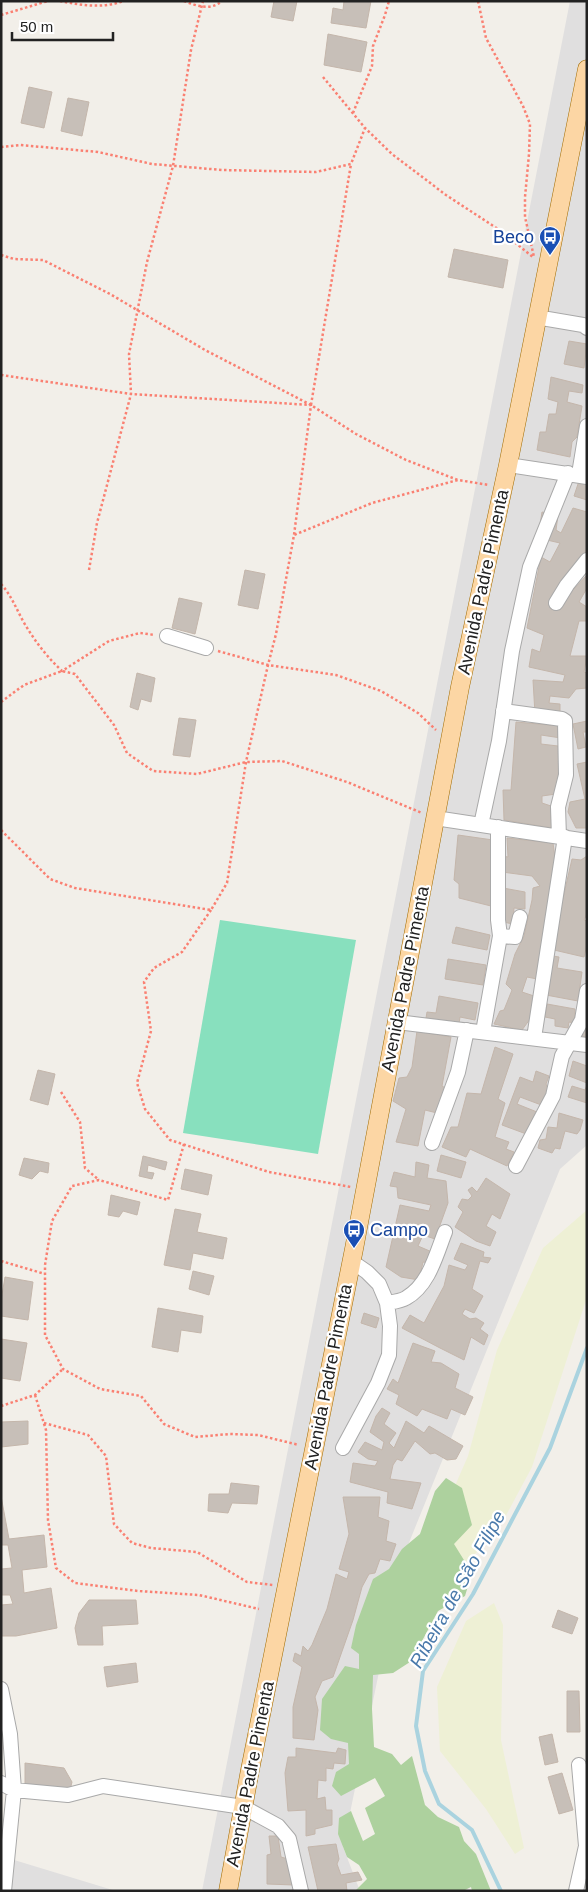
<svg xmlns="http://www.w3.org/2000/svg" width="588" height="1892" font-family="Arial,sans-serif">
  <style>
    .residential { fill: #e0dfdf }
    .farmland { fill: #eef0d5 }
    .forest { fill: #add19e }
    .pitch { fill: #88e0be }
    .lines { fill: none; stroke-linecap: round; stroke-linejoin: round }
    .stream { stroke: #aad3df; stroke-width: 4 }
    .building { fill: #c7bfb8; stroke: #c4b6ab }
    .minor-casing { stroke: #a9a9a9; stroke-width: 16 }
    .major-casing { stroke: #a06b00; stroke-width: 19 }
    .path { stroke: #fa8072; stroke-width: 2.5; stroke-dasharray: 2.5 2.5; stroke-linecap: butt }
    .minor { stroke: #fff; stroke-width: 14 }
    .major { stroke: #fcd6a4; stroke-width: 18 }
    .labels { text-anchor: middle; stroke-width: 4.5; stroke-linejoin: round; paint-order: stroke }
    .transit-label { font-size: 18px; fill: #164399; stroke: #fff; text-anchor: end }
    .street-label { font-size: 18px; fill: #222; stroke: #fff }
    .water-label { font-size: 19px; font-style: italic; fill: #4a7aab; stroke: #fff }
  </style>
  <rect width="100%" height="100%" fill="#f2efe9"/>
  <path class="residential" d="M570,1h17v1144l-27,24 -158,391 -59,287 17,44h-158z
    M1,1856l115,35h-115z"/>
  <path class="farmland" d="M587,1210v87l-55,170 -37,69 -46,41 -19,-34 38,-87 29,-106 46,-102z
    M494,1603l9,22 -2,115 23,108 -9,6 -29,-45 -46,-58 -3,-64 29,-66z"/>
  <path class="forest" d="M446,1478l16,10 10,37 -18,19 18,29 -7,23 -27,15 -16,30 -12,21 -17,11 -20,2 -1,34 2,38 18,7 9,11 11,-9 13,49 13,12 21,10 5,14 12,13 15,37h-19l-1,-4 -8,4h-108l12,-12 -8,-14 -12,-8 -9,-23 1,-16 12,-7 12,30 12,-7 -10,-26 20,-12 -10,-18 -34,18 -9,-10 4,-14 13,-8 -1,-21 -17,-4 -11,-9 2,-31 23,-33 14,3v-15l-8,-6 5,-23 17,-46 16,-10 13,-20 18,-15 15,-43z"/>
  <path class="pitch" d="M220,920l136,20 -38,214 -135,-21z"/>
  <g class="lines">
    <path class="stream" d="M501,1891l-29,-61 -33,-26 -14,-33 -9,-45 7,-55 50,-77 77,-146 37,-100"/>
  </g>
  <path class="building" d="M274,1h23l-4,20 -22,-4z
    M344,1h27l-5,27 -35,-5 2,-15 10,2z
    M328,34l39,8 -6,30 -37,-7z
    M29,87l23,5 -8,36 -23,-5z
    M68,98l21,4 -7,34 -21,-5z
    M454,249l54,11 -5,28 -55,-11z
    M569,341l18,3 -3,24 -20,-4z
    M551,377l32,8 -1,8 -13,-2 -2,11 15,4 -5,31 -5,5 -2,15 -33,-7 3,-18h6l3,-18h7l2,-12 -10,-3z
    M580,478l7,2v20l-13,-4z
    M573,508l14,4v54l-19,23 4,2 15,-16v13l-8,14 8,5v14h-8l-9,35h17l-3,16 3,1v15l-11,1 -7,9 -19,-2 -1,7 11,1v12l-25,-2 -2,-34 30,2 2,-7 -36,-8 3,-18 8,3 4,-17 -17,-7 14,-71 9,5 10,-19 -22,-5 4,-26 16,3 -2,15 5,3z
    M245,570l20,4 -7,35 -20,-4z
    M179,598l23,5 -7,31 -23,-6z
    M137,673l18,5 -4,24 -10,-3 -3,11 -8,-3z
    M179,718l17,2 -6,37 -17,-2z
    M587,721v11h-4l3,15 -8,2 -5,-25z
    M516,722l45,4v12l-20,-3v9l17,2 3,22 -5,26 -14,2v7l12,4 -2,21 -48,-8 -1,-30h8z
    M587,762v66h-11l-8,-16 2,-10 15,-3 -8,-35z
    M458,835l35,5 -2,66 -32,-8v-14l-5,-4z
    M507,838l46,5 3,22 -19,114 -10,-2 -5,15 12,4 -4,23 -8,11 -28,-6 6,-13 4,-1 8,-20 -6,-6 9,-30 9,-18 8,-36 1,-12 7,-2 -8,-10 -30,-4v-16l6,1z
    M587,856v58l-3,6 3,1v23l-3,13 -30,-7 2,-21 16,-70 9,1z
    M503,888l22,4v17l-11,-1 -1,16 -10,-2z
    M456,927l34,8 -3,15 -35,-7z
    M553,956l6,1 -2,11 25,4 -4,29 -32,-6z
    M448,959l38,6 -3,20 -38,-6z
    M439,996l39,7 -3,17 -15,-3 -1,7 -33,-6 1,-6 9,1z
    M547,1004l28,5v14l-6,-1 -1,6 -13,-2v-7l-10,-2z
    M586,1023h1v16l-6,-2z
    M417,1031l34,6 -9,49 5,3 -6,25 -16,-4 -7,36 -22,-4 10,-33 -13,-8 6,-23 8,-1 5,-10z
    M495,1047l18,7 -15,45 7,4 -10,34 14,5 -3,7 8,3 -7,14 -37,-17 -4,8 -24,-10 9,-20h7l9,-34 14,1z
    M573,1061l14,5v17l-18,-7z
    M38,1070l17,4 -7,31 -18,-5z
    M536,1071l13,5 -3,8 3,7 -5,15 -24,-9 -3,7 20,8 -8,23 -27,-10 18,-48 13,5z
    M587,1085v18l-19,-6 4,-11 13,4z
    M559,1113l24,7 -3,10 -3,4 -12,-3 -5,18 -5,-1 -3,5 -14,-5 2,-8 6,-1 2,-12 9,1z
    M441,1155l25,7 -5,16 -24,-7z
    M143,1156l24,6 -2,8 -17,-5 -1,7 7,1 -2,6 -13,-3z
    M24,1158l25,5 -1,10 -8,-2 -8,8 -13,-4z
    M416,1162l13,3 -2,13 19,3 2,22 -13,36 -12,-4 -5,11 14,6 -2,11 -7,-1 -4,18 -18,-3 -15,-10 14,-62 29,6 2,-6 -33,-7 -1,-11 -7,-1 4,-14 21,5z
    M185,1169l27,6 -4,20 -27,-6z
    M486,1178l24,16 -10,25 -8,-5 -6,12 10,6 -6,14 -14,-5 -21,-14 8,-15 -5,-5 4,-8 6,1 4,-4 -4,-6 4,-3 5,5z
    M111,1195l29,7 -3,13 -14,-4 -4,6 -11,-2z
    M175,1209l26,5 -4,18 30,6 -4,21 -30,-6 -3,17 -26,-5z
    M461,1243l23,9 -1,5 8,1 -3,5 -8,-2 -8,28 11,7 -9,17 -9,-4 -3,5 8,5 6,-1 8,5 -4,6 8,6 -4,10 -13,-8 -7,23 -24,-12 -38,-20 8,-13 14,8 20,-37 5,-21 16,5 3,-5 -14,-6z
    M193,1271l21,5 -5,19 -20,-6z
    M5,1277l28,5 -5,38 -27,-4v-15z
    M158,1308l45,8 -2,17 -20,-3 -3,22 -26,-5z
    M364,1313l15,5 -3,10 -15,-5z
    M1,1339l26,4 -7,38 -19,-3z
    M413,1343l22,8 -4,11 10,1 18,11 -4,14 18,9 -8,18 -14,-6 -4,10 -25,-10 -5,7 -21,-12 3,-9 -12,-6 6,-10 5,4z
    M382,1408l8,5 -6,11 12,9 -7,10 5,5 12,-27 18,12 5,-7 34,20 -7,13 -9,1 -12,-7 -5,1 -15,-13 -13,20 -5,-2 -4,6 -3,14 31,4 -9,26 -25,-6 1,-11 -38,-10 3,-19 22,3 3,-5 -10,-2 -10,-7 7,-10 17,8 2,-8 -14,-10 6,-16z
    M28,1421v23l-27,3v-25z
    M231,1483l28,3 -2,18 -25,-1 -4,10 -20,-2 1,-17h20z
    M1,1496l8,43 35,-4 3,32 -25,3 2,23 27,-5 6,40 -41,8h-15v-31l12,-1 -3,-9h-9v-26l11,-1 -4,-23h-7z
    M343,1497h37l-2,20 11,4 -3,20 10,3 -6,17 -10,-2 -5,14 -6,1 -7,13 -9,33 -20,57 -11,4 -7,16 3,13 -4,30 -21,-2v-31l9,-40 -9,-6 2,-8 6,3 2,-10 5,5 4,-6 15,-36 9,-35 11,5 2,-7 -10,-3 10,-35z
    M89,1600h47l2,24 -36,2 1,19h-25l-3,-17 4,-15z
    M558,1610l20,8 -6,16 -20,-7z
    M136,1663l2,19 -31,5 -3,-20z
    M567,1691h12l1,41h-13z
    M552,1734l6,28 -13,3 -6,-28z
    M296,1748l40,5 2,-5 8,2 -1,14 -11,-1 -1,6 -7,-1v13l-8,-1 -1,19 8,-2 1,13h6v15l-17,4v5l-9,2v-26l-18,1 -3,-38 3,-16h8z
    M25,1763l39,5 8,14 -2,8 -45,-5z
    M562,1773l11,37 -14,4 -11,-37z
    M269,1836h9l3,21 7,2 6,26 -27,-1v-29l4,-1z
    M336,1844l3,15 -2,5 4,11 17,-3 4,8 -16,3 1,8h-29l-10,-44z"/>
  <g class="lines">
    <g class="minor-casing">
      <path id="minor" d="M536,317l47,8 4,3
        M508,465l79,12
        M579,474l8,-48
        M556,603l11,-18 20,-25
        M167,636l39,12
        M503,711l59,8 3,2 1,54 -8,32 1,30
        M435,818l152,23
        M481,825l18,-84 13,-90 18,-84 38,-94
        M500,936l15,1 5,-20
        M397,1022l190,23
        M483,1032l17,-96 -2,-16v-93
        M534,1038l31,-201
        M432,1143l26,-71 9,-42
        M516,1166l37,-70 9,-40 20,-36 5,-29
        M387,1303c6,-1 14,-2 19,-5 23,-13 30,-43 39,-66
        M343,1448l35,-65 11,-28 1,-29 -3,-23 -8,-19 -12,-12 -16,-11
        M1,1689l9,45 4,56 -10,101
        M1,1783l13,7 54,5 35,-9 140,21 35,19 11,13 12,52
        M576,1891l10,-45 -7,-81"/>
    </g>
    <g class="major-casing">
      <path id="major" d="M228,1891l22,-121 104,-521 106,-562 48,-222 79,-396"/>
    </g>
    <path class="path" d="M60,1c20,4 43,8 63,0
      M184,1c13,5 26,10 38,0
      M478,1l8,37 37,68 7,18 -1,30 -4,43v20l9,40
      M1,15l47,-14
      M323,77l42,51 27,26 54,41 55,36 33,27
      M353,113l19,-47 1,-20 12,-31 4,-14
      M1,147l19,-2 78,7 54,12 70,6 94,2 35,-8 14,-36
      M1,255l13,4 29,1 67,34 95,56 106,55 45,29 50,26 52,20
      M1,375l130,19 180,11 -17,130
      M311,405l40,-241
      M89,570l8,-47 34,-129 -2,-40 18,-92 26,-96 18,-116 12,-49
      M1,584c10,11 15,24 22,37 11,19 23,35 39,50l47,-30 31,-8 15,2
      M218,651l50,14 8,-31 18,-99 78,-32 86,-23 31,5
      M1,702l23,-17 38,-14 13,3 39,51 13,28 26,18 44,3 49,-12 36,-1 65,21 75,31
      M1,830l49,49 25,9 136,22 16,-27 19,-121 22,-97 68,10 45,16 37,22 18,17
      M211,910l-29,42 -28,16 -10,14 7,49 -14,52 8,26 25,31 99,32 82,15
      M61,1092l19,30 5,46 14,12
      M184,1144l-16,56 -69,-20 -27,6 -20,35 -7,44v70l18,34 37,20 41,7 23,28 31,13 35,-3 28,1 41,10
      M1,1261l44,13
      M35,1395l11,35 2,90 8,48 19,15 63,8 61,4 60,14
      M1,1406l34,-11 28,-26
      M44,1423l44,12 18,21 8,68 18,19 19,5 46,4 50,30 26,3"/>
    <use href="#minor" class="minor"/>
    <use href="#major" class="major"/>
  </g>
  <defs>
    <g id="bus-pin" transform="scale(1.125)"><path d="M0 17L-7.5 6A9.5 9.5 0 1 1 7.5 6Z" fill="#1a4fb4" stroke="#fff"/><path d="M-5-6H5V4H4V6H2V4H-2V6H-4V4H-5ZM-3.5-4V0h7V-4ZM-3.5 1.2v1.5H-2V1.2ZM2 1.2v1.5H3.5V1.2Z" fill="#fff"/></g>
  </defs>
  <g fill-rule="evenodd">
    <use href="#bus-pin" x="550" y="237"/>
    <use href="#bus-pin" x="354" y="1230"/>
  </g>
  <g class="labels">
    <g class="transit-label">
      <text x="534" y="243">Beco</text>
      <text x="370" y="1236" text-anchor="start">Campo</text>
    </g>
    <g class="street-label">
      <text transform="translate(483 582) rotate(-78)" y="6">Avenida Padre Pimenta</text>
      <text transform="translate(405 979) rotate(-79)" y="6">Avenida Padre Pimenta</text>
      <text transform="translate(328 1377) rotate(-79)" y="6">Avenida Padre Pimenta</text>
      <text transform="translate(250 1774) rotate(-79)" y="6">Avenida Padre Pimenta</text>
    </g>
    <g class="water-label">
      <text transform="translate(457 1589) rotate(-61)" y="7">Ribeira de São Filipe</text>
    </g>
  </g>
  <rect width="588" height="1892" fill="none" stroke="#222222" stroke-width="5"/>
  <path d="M12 32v8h101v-8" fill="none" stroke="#222222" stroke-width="2.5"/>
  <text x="20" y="32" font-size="15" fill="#222222" stroke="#ffffff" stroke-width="4" paint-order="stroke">50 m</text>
</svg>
